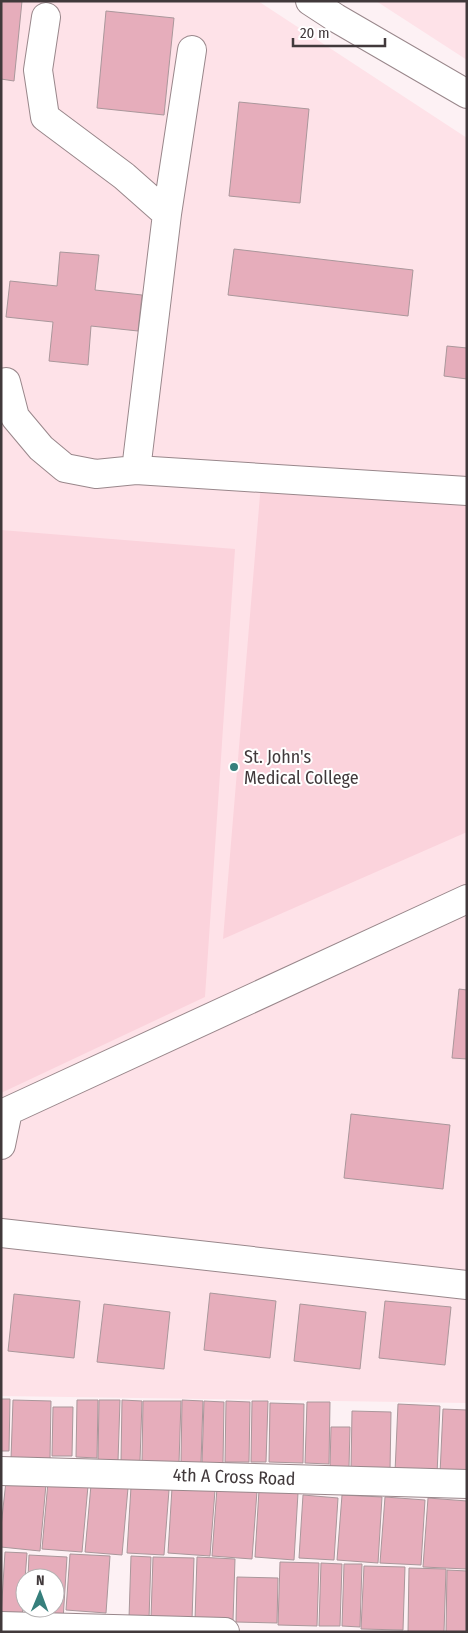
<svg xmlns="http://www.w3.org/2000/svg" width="468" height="1633" font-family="'Fira Sans Condensed',sans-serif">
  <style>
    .built { fill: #fee2e8 }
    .green { fill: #fbd3dc }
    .building { fill: #e6adbb; stroke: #aa979b }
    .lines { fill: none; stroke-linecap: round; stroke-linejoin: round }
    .minor-casing { stroke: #99878b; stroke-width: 30 }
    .secondary-casing { stroke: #99878b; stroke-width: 30 }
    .minor { stroke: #fff; stroke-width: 28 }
    .secondary { stroke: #fff; stroke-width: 28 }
    .poi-dot { fill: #367f7c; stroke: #fff; stroke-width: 2 }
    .labels { text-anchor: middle; stroke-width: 4; stroke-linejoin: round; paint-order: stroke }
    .poi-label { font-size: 18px; fill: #41393b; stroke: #fff; text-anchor: start }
    .street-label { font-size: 18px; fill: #41393b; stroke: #fff }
  </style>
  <rect width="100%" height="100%" fill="#fdf1f4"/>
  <path class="built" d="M1,1h257l209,137v1265l-466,-7z
    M376,1h91v59z"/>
  <path class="green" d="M261,483l206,23v326l-244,107z
    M1,530l234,19 -30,448 -204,96z"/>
  <path class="building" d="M1,1h21l-8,80 -13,-2z
    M106,11l68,7 -10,97 -67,-7z
    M239,102l70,7 -9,94 -71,-7z
    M234,249l179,21 -5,46 -180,-21z
    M60,252l39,3 -4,35 47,5 -4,36 -47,-5 -3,39 -39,-4 4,-39 -47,-5 4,-36 47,5z
    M447,346l20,2v31l-23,-3z
    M459,989l8,1v69l-15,-1z
    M351,1114l99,11 -7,64 -99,-11z
    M210,1293l66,8 -6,57 -66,-8z
    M14,1294l66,7 -6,57 -66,-7z
    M385,1301l66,6 -6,58 -66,-7z
    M104,1304l66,8 -6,57 -67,-7z
    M300,1304l66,8 -6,57 -66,-8z
    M1,1399h9l-1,52h-8z
    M13,1400l38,1 -1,59 -39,-1z
    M77,1400h21l-1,58 -21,-1z
    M99,1400h21l-2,61 -20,-1z
    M122,1400l20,1 -2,60h-19z
    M182,1400l21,1 -2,62 -20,-1z
    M143,1401h38l-2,62 -37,-2z
    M204,1401l20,1 -1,61h-21z
    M226,1401l24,1 -1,60h-24z
    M252,1401h16l-2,61h-15z
    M307,1402h23l-1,62 -24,-1z
    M270,1403l34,1 -1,59 -34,-1z
    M398,1404l42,2 -3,68 -42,-2z
    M53,1407h20l-1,49h-20z
    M443,1409l24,1v65l-27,-1z
    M352,1411l39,1 -1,59 -39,-1z
    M331,1427h19l-1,40h-19z
    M6,1481l40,3 -6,67 -39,-4v-20z
    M48,1482l40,4 -6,66 -40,-3z
    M91,1485l37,3 -6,67 -37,-3z
    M131,1487l38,3 -5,65 -37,-2z
    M172,1488l43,2 -5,66 -42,-3z
    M217,1488l40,3 -5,68 -40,-3z
    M259,1490l39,3 -4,67 -39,-3z
    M303,1495l35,3 -4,62 -35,-2z
    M342,1495l40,2 -4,66 -41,-3z
    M385,1497l40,3 -4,65 -41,-2z
    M428,1498l39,3v68l-44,-2z
    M5,1552l22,1 -5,65 -21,-2z
    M70,1554l40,2 -4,57 -40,-3z
    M29,1555l38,2 -4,63 -38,-3 1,-9h29v-30h-27z
    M131,1556l20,1 -2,62 -20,-1z
    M153,1557l41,1 -2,62 -41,-2z
    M197,1557l38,2 -2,62 -38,-1z
    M280,1562l39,1 -2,63 -39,-1z
    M321,1563l21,1 -2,62h-21z
    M344,1564h18l-2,63 -18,-1z
    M364,1566l41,1 -2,63 -42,-1z
    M409,1568l37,1 -2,63h-36z
    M447,1570l20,1v61h-21z
    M237,1577l41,1 -1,45 -41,-1z"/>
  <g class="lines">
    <g class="minor-casing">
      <path id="minor" d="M46,17l-8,53 7,47 79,59 43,38 -31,256 331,21
        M167,214l25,-164
        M6,382l9,35 26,31 24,20 31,6 40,-4
        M1,1145l7,-34 459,-212
        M1,1233l466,52
        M1,1471l466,13
        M1,1626l224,6"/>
    </g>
    <g class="secondary-casing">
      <path id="secondary" d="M310,1l26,17 131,76"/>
    </g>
    <use href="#minor" class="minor"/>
    <use href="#secondary" class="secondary"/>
  </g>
  <circle class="poi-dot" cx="234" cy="767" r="5"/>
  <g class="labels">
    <g class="poi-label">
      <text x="244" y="763">St. John's<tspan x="244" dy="21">Medical College</tspan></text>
    </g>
    <g class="street-label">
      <text transform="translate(234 1477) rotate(2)" y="6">4th A Cross Road</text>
    </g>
  </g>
  <rect width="468" height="1633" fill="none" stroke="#41393b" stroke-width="5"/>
  <g transform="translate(40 1593) rotate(1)"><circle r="24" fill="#ffffff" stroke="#b3b0b1"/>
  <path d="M0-4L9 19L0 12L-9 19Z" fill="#367f7c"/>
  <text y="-8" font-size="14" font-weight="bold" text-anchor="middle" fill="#41393b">N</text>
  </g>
  <path d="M293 38v8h92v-8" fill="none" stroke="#41393b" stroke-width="2.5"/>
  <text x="300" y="38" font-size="15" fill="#41393b" stroke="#ffffff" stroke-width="4" paint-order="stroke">20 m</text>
</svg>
